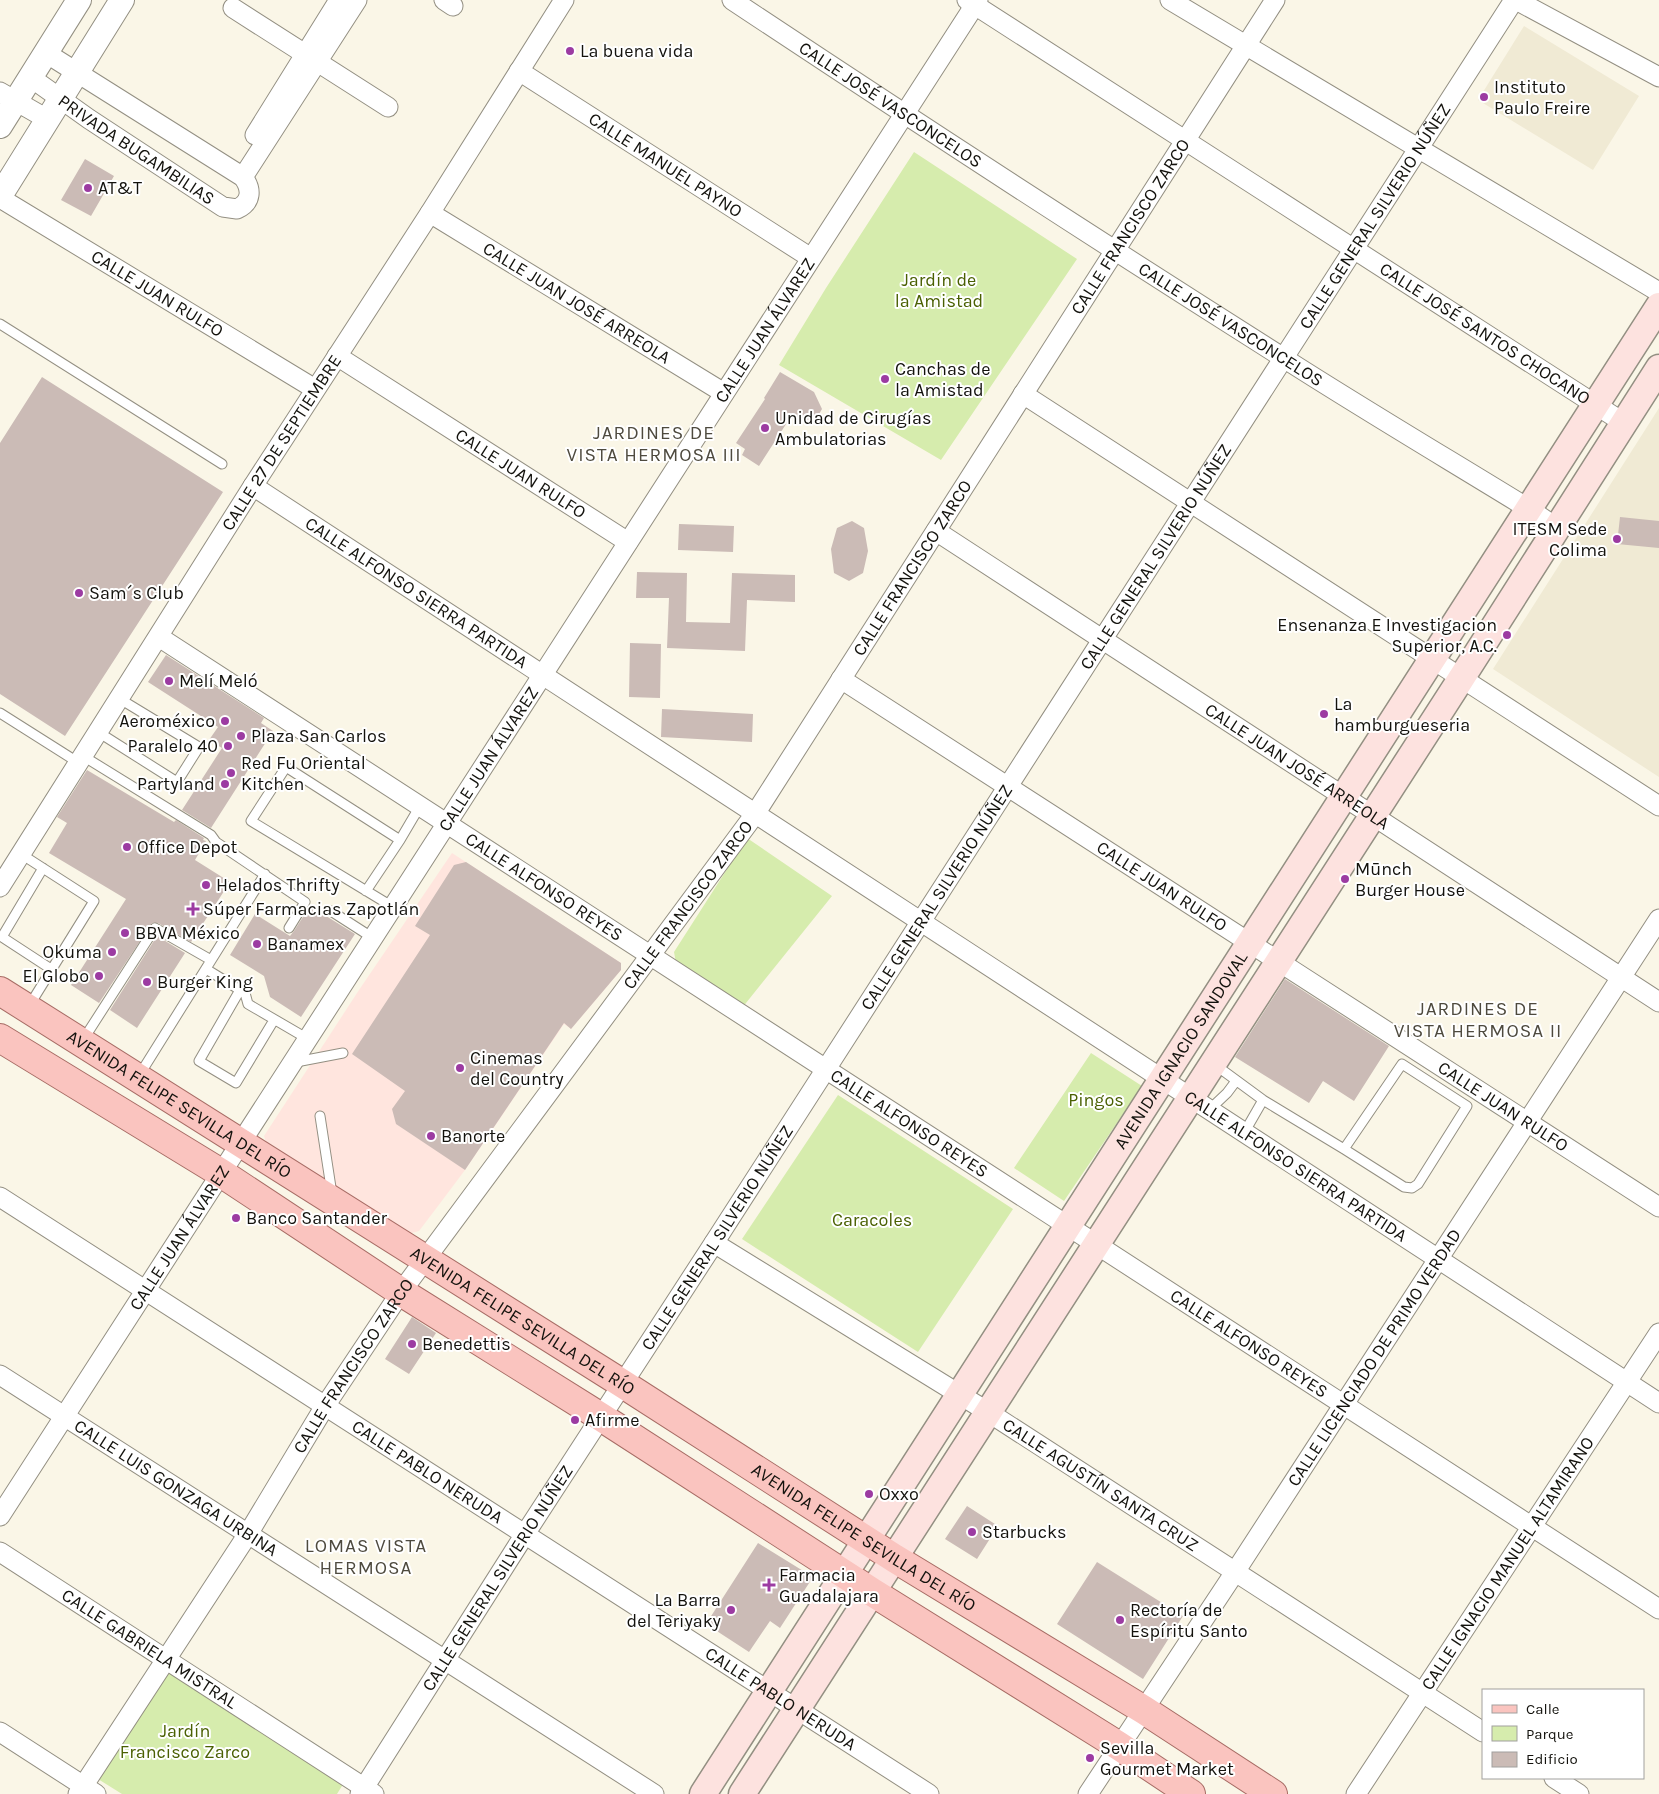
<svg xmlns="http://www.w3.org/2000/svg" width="1659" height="1794" font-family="Karla,sans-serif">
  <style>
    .commercial { fill: #ffe5de }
    .built { fill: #f0ead4 }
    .green { fill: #d6ecad }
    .building { fill: #cbbbb6 }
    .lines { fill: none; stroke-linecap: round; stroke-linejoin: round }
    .service-casing { stroke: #938f82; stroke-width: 11 }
    .minor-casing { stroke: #938f82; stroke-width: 21 }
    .tertiary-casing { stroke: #938f82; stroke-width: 26 }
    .secondary-casing { stroke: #938f82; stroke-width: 29 }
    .primary-casing { stroke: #a76c65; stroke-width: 30 }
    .service { stroke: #fff; stroke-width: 9 }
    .minor { stroke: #fff; stroke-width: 19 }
    .tertiary { stroke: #fff; stroke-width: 24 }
    .secondary { stroke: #fde2df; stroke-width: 26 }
    .primary { stroke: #fac4bf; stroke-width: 28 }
    .poi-dot { fill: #9c3ba2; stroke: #fff; stroke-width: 2 }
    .labels { text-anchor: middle; stroke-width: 4; stroke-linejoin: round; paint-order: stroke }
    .poi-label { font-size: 18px; fill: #13120d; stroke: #fff; text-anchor: start }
    .street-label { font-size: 18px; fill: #13120d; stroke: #fff }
    .park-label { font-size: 18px; fill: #4a6002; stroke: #fff }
    .neighbourhood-label { font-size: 19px; letter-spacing: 1px; fill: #4e4a3e; stroke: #fff }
  </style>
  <rect width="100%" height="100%" fill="#faf6e7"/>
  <path class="commercial" d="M452,853l169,110v7l-50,59 -7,-5 -99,146 -27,36 -19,25 -11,3 -141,-89 -3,-9 95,-146z"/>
  <path class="built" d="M1524,26l115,70 -46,74 -115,-70z
    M1659,408v369l-166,-108z"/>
  <path class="green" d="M914,152l163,107 -136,201 -162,-95 47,-77z
    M747,838l85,58 -90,112 -66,-45 -2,-11z
    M1091,1053l51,33 -78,115 -50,-33z
    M838,1095l175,114 -95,143 -176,-113z
    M169,1669l176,112 -8,13h-215l-24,-15z"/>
  <path class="building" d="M85,159l29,17 -23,40 -30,-16z
    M780,372l34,20 8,17 -7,12 -25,-3 -31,48 -17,-11 3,-6 -9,-6 29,-44 -1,-1z
    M42,377l181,115 -158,244 -65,-42v-251z
    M1620,517l39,4v27l-42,-4z
    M852,521l12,7 4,23 -5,22 -14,8 -15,-8 -3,-24 6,-21z
    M679,524l55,2 -1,26 -55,-2z
    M637,572l50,1 -1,49 44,1 2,-50 63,2v27l-48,-2 -2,51 -78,-3 2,-50h-33z
    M630,643l31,1 -1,54 -31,-1z
    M166,655l98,63 -3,5 12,8 -62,97 -29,-18 40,-62 -13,-8 9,-13 -70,-45z
    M662,709l91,5 -1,28 -91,-5z
    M87,770l87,52 2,-2 28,18 -1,2 3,1 -11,19 35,22 -39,60 -33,-19h-6l-53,80 -28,-18 55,-86 -77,-46 18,-30 -10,-6z
    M466,862l155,101v7l-50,59 -7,-6 -99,147 -69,-46 -4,-15 13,-18 -53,-37 78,-119 -15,-9 39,-61z
    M310,906l45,28 -54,83 -31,-20 -6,-21 -34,-21 25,-41 35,22 4,-5z
    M157,936l28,17 -48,75 -27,-18z
    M1285,979l104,67 -35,55 -31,-20 -14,22 -74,-46z
    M412,1317l24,16 -27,41 -24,-15z
    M967,1506l31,20 -21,33 -32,-20z
    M758,1543l55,34 -33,51 -10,-7 -21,31 -43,-28z
    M1097,1562l86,54 -40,63 -86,-55z"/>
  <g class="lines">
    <g class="service-casing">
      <path id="service" d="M0,324l222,140
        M0,713l79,50
        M98,732l79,50 22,-35 -79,-48
        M83,756l128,79 5,7 89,60 -16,26
        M21,854l73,47 -65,105
        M43,868l-41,69 49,32
        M366,891l34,-51 20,-34
        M393,907l-142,-86 35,-54 114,73
        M331,911l42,27
        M206,969l39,24 3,11 60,35
        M240,990l-41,71 37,22 38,-63
        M83,1040l72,-112 56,32
        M296,1062l47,-9
        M1214,1064l49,36 81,49 60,38 8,1 6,-4 49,-78 -65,-42 -58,85
        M140,1074l125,-200
        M1209,1110l18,-17 9,-12
        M320,1116l12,78
        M1244,1133l19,-33"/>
    </g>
    <g class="minor-casing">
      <g id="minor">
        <path d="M444,0l9,6"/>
        <path id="s1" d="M732,0c182,121 365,240 550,357 81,52 164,101 247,152l28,19"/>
        <path id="s2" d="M967,0l657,423"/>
        <path d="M1170,0l489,292"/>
        <path d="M1516,0l143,77"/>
        <path d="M233,8l155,99"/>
        <path id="s3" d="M519,71l292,187"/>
        <path id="s4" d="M30,77l59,42 134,88 14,2c15,-7 15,-20 6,-32l-197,-124"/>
        <path d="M0,92l47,27"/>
        <path d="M255,135l84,-135"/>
        <path d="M243,177l114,-177"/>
        <path id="s5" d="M0,198l315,191"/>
        <path id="s6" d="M430,213l294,180"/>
        <path id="s7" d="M337,356l291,186"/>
        <path d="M1023,394l636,412"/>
        <path id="s8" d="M253,486l1406,917"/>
        <path id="s9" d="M936,531l723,471"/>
        <path id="s10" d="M159,637l1500,972"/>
        <path id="s11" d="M841,679l818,528"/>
        <path id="s12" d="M0,887l253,-401 177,-273 134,-213"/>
        <path id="s13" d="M0,1197l929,597"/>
        <path id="s14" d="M714,1243l274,169 495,320"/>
        <path id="s15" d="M0,1375l654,419"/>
        <path id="s16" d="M0,1516l978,-1516"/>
        <path id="s17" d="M0,1552l374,242"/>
        <path d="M0,1732l96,62"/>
        <path d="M1554,1778l25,16"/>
        <path id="s18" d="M78,1794l170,-260 77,-128 76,-114 354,-478 520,-814"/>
        <path id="s19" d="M360,1794l165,-260 189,-291 800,-1243"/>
        <path id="s20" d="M1088,1794l147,-222 424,-653"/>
        <path id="s21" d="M1356,1794l303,-461"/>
      </g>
    </g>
    <g class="tertiary-casing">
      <path id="tertiary" d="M0,126l79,-126
        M0,196l122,-196"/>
    </g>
    <g class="secondary-casing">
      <g id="secondary">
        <path id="s22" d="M703,1794l956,-1488"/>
        <path d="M742,1794l715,-1109 202,-317"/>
      </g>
    </g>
    <g class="primary-casing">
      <g id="primary">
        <path id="s23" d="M0,991l623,393 271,174 250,152 129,84"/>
        <path d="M0,1038l221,135 180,119 200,125 271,175 247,154 72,48"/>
      </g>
    </g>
    <use href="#service" class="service"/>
    <use href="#minor" class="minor"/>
    <use href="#tertiary" class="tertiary"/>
    <use href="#secondary" class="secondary"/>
    <use href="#primary" class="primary"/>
  </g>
  <g class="poi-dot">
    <circle cx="570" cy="51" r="5"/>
    <circle cx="1484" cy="97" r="5"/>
    <circle cx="88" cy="188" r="5"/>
    <circle cx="885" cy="379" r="5"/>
    <circle cx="765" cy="428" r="5"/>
    <circle cx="1617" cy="539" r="5"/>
    <circle cx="79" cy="593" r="5"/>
    <circle cx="1507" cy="635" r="5"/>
    <circle cx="169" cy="681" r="5"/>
    <circle cx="1324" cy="714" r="5"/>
    <circle cx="225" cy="721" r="5"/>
    <circle cx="241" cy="736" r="5"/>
    <circle cx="228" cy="746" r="5"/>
    <circle cx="231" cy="773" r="5"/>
    <circle cx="225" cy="784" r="5"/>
    <circle cx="127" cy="847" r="5"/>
    <circle cx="1345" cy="879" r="5"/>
    <circle cx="206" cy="885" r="5"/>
    <path d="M190.5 901.5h5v5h5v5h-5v5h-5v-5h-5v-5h5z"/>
    <circle cx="125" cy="933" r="5"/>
    <circle cx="257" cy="944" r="5"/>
    <circle cx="112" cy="952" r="5"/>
    <circle cx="99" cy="976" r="5"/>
    <circle cx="147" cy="982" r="5"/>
    <circle cx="460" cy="1068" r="5"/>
    <circle cx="431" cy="1136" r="5"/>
    <circle cx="236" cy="1218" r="5"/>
    <circle cx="412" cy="1344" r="5"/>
    <circle cx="575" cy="1420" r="5"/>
    <circle cx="869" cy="1494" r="5"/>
    <circle cx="972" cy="1532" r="5"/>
    <path d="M766.5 1577.5h5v5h5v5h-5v5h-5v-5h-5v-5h5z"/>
    <circle cx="731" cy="1610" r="5"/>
    <circle cx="1120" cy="1620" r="5"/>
    <circle cx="1090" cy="1758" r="5"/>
  </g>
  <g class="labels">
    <g class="poi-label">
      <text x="580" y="57">La buena vida</text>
      <text x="1494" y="93">Instituto<tspan x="1494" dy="21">Paulo Freire</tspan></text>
      <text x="98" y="194">AT&amp;T</text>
      <text x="895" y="375">Canchas de<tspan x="895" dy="21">la Amistad</tspan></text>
      <text x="775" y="424">Unidad de Cirugías<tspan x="775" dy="21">Ambulatorias</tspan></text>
      <text x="1607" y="535" text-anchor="end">ITESM Sede<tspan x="1607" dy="21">Colima</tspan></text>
      <text x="89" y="599">Sam´s Club</text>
      <text x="1497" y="631" text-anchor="end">Ensenanza E Investigacion<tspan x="1497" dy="21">Superior, A.C.</tspan></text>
      <text x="179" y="687">Melí Meló</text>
      <text x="1334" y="710">La<tspan x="1334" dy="21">hamburgueseria</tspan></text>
      <text x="215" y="727" text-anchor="end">Aeroméxico</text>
      <text x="251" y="742">Plaza San Carlos</text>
      <text x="218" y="752" text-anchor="end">Paralelo 40</text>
      <text x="241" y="769">Red Fu Oriental<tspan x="241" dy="21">Kitchen</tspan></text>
      <text x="215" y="790" text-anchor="end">Partyland</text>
      <text x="137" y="853">Office Depot</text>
      <text x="1355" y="875">Mūnch<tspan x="1355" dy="21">Burger House</tspan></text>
      <text x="216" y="891">Helados Thrifty</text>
      <text x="203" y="915">Súper Farmacias Zapotlán</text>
      <text x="135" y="939">BBVA México</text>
      <text x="267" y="950">Banamex</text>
      <text x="102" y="958" text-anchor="end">Okuma</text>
      <text x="89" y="982" text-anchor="end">El Globo</text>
      <text x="157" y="988">Burger King</text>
      <text x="470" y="1064">Cinemas<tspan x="470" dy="21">del Country</tspan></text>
      <text x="441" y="1142">Banorte</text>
      <text x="246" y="1224">Banco Santander</text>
      <text x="422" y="1350">Benedettis</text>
      <text x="585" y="1426">Afirme</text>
      <text x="879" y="1500">Oxxo</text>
      <text x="982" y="1538">Starbucks</text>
      <text x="779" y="1581">Farmacia<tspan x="779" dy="21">Guadalajara</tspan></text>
      <text x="721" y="1606" text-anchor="end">La Barra<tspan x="721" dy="21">del Teriyaky</tspan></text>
      <text x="1130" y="1616">Rectoría de<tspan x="1130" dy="21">Espíritu Santo</tspan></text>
      <text x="1100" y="1754">Sevilla<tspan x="1100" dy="21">Gourmet Market</tspan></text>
    </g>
    <g class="street-label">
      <text dy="6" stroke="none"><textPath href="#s1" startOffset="190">CALLE JOSÉ VASCONCELOS</textPath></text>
      <text dy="6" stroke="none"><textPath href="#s4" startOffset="129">PRIVADA BUGAMBILIAS</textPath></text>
      <text dy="6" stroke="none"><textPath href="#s3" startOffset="174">CALLE MANUEL PAYNO</textPath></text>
      <text dy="6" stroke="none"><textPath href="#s19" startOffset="1876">CALLE GENERAL SILVERIO NÚÑEZ</textPath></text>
      <text dy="6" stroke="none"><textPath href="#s18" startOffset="1889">CALLE FRANCISCO ZARCO</textPath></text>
      <text dy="6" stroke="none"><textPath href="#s5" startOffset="184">CALLE JUAN RULFO</textPath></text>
      <text dy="6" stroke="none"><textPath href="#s6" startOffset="172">CALLE JUAN JOSÉ ARREOLA</textPath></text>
      <text dy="6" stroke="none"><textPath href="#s1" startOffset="595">CALLE JOSÉ VASCONCELOS</textPath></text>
      <text dy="6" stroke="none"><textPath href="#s16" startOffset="1411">CALLE JUAN ÁLVAREZ</textPath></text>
      <text dy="6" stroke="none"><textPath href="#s2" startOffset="616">CALLE JOSÉ SANTOS CHOCANO</textPath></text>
      <text dy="6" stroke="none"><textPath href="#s12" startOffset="526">CALLE 27 DE SEPTIEMBRE</textPath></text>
      <text dy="6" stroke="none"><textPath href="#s7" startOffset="218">CALLE JUAN RULFO</textPath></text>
      <text dy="6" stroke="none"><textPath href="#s19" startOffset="1471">CALLE GENERAL SILVERIO NÚÑEZ</textPath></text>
      <text dy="6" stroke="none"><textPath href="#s18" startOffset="1484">CALLE FRANCISCO ZARCO</textPath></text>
      <text dy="6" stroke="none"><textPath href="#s8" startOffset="195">CALLE ALFONSO SIERRA PARTIDA</textPath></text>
      <text dy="6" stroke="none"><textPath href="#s16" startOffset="901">CALLE JUAN ÁLVAREZ</textPath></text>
      <text dy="6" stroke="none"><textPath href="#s9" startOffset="431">CALLE JUAN JOSÉ ARREOLA</textPath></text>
      <text dy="6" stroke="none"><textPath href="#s10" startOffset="459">CALLE ALFONSO REYES</textPath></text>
      <text dy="6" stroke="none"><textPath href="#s11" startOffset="382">CALLE JUAN RULFO</textPath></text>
      <text dy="6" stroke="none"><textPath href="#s19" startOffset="1066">CALLE GENERAL SILVERIO NÚÑEZ</textPath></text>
      <text dy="6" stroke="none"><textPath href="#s18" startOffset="1079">CALLE FRANCISCO ZARCO</textPath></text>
      <text dy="6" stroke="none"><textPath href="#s22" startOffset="884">AVENIDA IGNACIO SANDOVAL</textPath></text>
      <text dy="6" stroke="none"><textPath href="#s23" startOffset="212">AVENIDA FELIPE SEVILLA DEL RÍO</textPath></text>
      <text dy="6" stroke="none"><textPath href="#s11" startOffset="788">CALLE JUAN RULFO</textPath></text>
      <text dy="6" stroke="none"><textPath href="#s10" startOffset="894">CALLE ALFONSO REYES</textPath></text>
      <text dy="6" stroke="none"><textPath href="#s8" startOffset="1245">CALLE ALFONSO SIERRA PARTIDA</textPath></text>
      <text dy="6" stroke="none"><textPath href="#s16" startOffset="331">CALLE JUAN ÁLVAREZ</textPath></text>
      <text dy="6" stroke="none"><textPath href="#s19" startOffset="661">CALLE GENERAL SILVERIO NÚÑEZ</textPath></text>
      <text dy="6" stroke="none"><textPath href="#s23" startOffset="618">AVENIDA FELIPE SEVILLA DEL RÍO</textPath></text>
      <text dy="6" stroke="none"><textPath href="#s10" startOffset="1299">CALLE ALFONSO REYES</textPath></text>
      <text dy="6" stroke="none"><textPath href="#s20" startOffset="522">CALLE LICENCIADO DE PRIMO VERDAD</textPath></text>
      <text dy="6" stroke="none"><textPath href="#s18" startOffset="509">CALLE FRANCISCO ZARCO</textPath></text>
      <text dy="6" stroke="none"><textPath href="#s13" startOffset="508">CALLE PABLO NERUDA</textPath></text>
      <text dy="6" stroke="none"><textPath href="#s14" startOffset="456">CALLE AGUSTÍN SANTA CRUZ</textPath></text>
      <text dy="6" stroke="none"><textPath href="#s15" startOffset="209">CALLE LUIS GONZAGA URBINA</textPath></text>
      <text dy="6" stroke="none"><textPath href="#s23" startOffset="1022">AVENIDA FELIPE SEVILLA DEL RÍO</textPath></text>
      <text dy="6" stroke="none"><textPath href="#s21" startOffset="276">CALLE IGNACIO MANUEL ALTAMIRANO</textPath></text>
      <text dy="6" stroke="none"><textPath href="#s19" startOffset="256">CALLE GENERAL SILVERIO NÚÑEZ</textPath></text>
      <text dy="6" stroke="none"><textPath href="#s17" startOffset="178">CALLE GABRIELA MISTRAL</textPath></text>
      <text dy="6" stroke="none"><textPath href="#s13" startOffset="928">CALLE PABLO NERUDA</textPath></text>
    </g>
    <g class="park-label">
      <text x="939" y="286">Jardín de<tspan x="939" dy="21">la Amistad</tspan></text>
      <text x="1096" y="1106">Pingos</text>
      <text x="872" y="1226">Caracoles</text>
      <text x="185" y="1737">Jardín<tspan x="185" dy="21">Francisco Zarco</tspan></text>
    </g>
    <g class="neighbourhood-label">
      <text x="654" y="439">JARDINES DE<tspan x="654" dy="22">VISTA HERMOSA III</tspan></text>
      <text x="1478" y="1015">JARDINES DE<tspan x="1478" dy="22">VISTA HERMOSA II</tspan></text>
      <text x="366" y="1552">LOMAS VISTA<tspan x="366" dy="22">HERMOSA</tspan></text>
    </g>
  </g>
  <rect x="1482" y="1689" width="162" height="90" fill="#ffffff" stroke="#a1a09e"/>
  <rect x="1492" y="1705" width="25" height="8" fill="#fac4bf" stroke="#a1a09e"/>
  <text x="1526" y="1714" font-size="15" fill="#13120d">Calle</text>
  <rect x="1492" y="1726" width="25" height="15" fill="#d6ecad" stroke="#a1a09e"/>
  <text x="1526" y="1739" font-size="15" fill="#13120d">Parque</text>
  <rect x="1492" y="1752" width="25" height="15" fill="#cbbbb6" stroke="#a1a09e"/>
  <text x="1526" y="1764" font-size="15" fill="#13120d">Edificio</text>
</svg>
